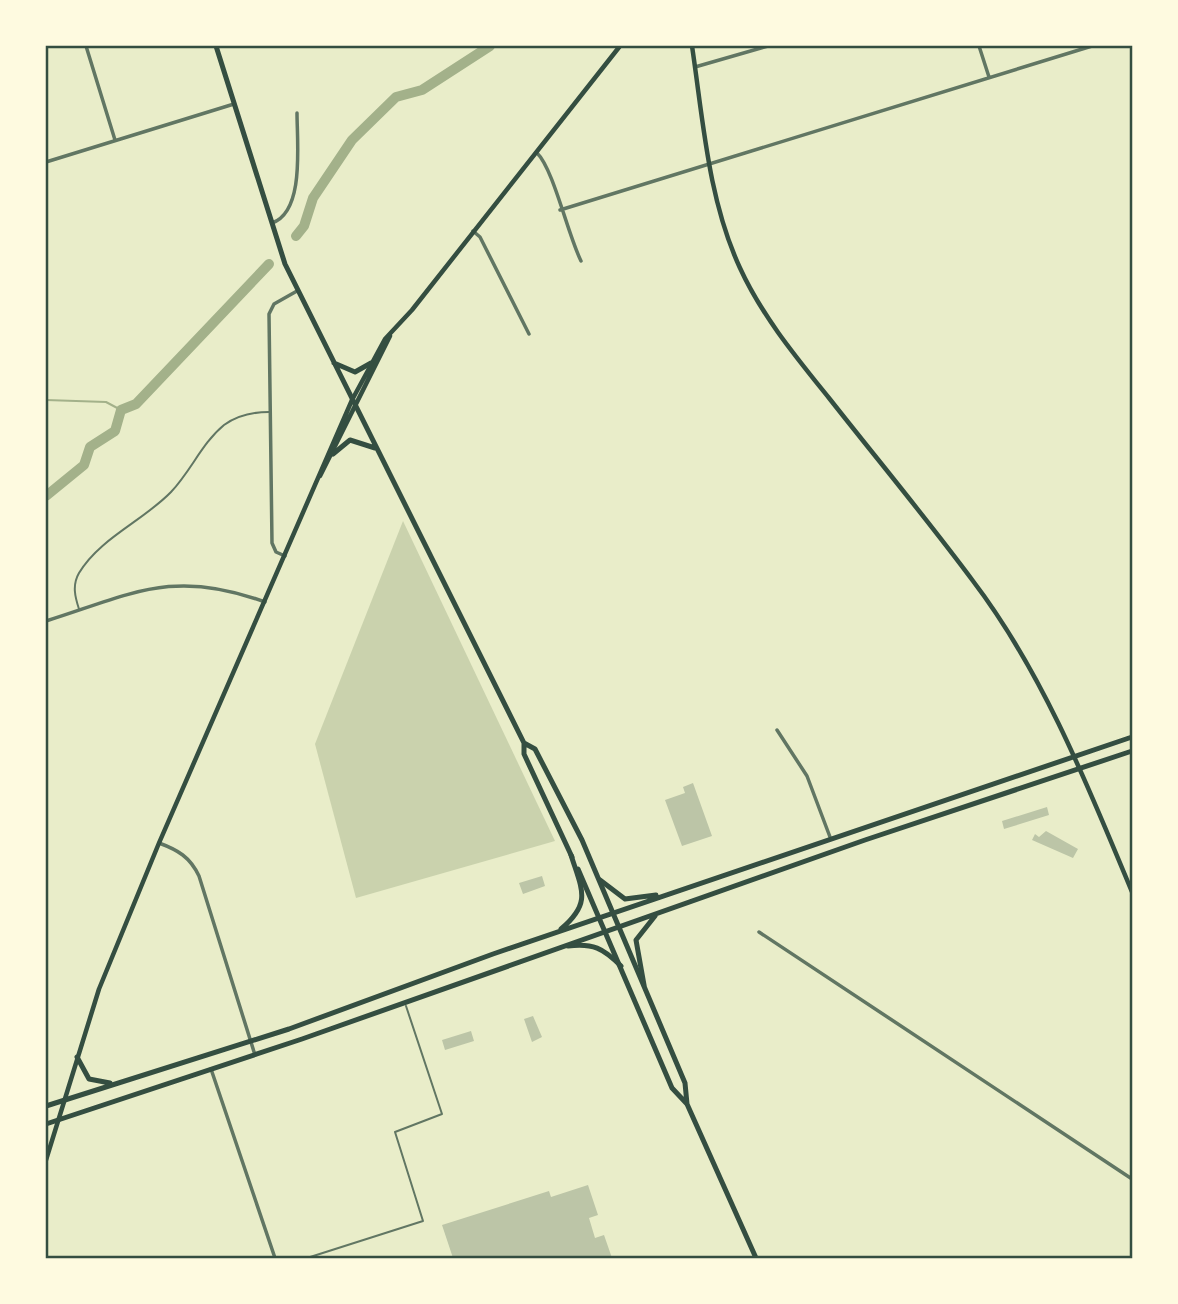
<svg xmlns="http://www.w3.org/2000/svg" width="1178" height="1304" font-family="Mulish,sans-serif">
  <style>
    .green { fill: #cad2ad }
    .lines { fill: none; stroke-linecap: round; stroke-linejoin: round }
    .stream { stroke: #a3b18a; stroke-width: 2 }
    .river { stroke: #a3b18a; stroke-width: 10 }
    .building { fill: #bcc5a7 }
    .service { stroke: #617663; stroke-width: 2 }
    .minor { stroke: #617663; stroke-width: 3.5 }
    .tertiary { stroke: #617663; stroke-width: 3.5 }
    .secondary { stroke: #344e41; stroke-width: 4.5 }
    .primary { stroke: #344e41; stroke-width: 5 }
    .trunk { stroke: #344e41; stroke-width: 5 }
    .neatline { fill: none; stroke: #344e41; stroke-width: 2.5 }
  </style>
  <rect width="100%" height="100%" fill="#e9edc9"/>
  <path class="green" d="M403,521l152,320 -199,57 -41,-154z"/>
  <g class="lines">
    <path class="stream" d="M46,400l60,2 15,8"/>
    <path class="river" d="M296,236l8,-10 9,-28 39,-58 44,-43 26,-7 68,-44
      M46,496l38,-31 6,-18 25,-16 6,-21 15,-6 133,-140"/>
  </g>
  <path class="building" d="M693,783l19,53 -30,10 -17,-46 20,-7 -2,-6z
    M1047,807l2,8 -45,14 -2,-8z
    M1046,831l32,18 -5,9 -41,-18 3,-6 4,3z
    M542,876l3,10 -22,8 -4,-11z
    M533,1016l9,21 -10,5 -8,-23z
    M471,1031l3,10 -29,9 -3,-10z
    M588,1185l10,30 -9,3 6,20 9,-3 8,23h-159l-11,-33 107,-34 2,6z"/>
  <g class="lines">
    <path class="service" d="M79,609c-4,-12 -7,-24 0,-36 21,-35 64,-52 92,-81 20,-21 31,-49 53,-67 14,-10 29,-13 45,-13
      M307,1258l116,-37 -28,-89 47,-18 -36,-108"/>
    <path class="minor" d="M86,46l29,94
      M979,46l10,31
      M695,67l73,-21
      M537,153c16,15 31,82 44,108
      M46,162l188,-58
      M560,210l532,-164
      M272,223c33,-11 25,-80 25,-110
      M473,231l7,6 49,97
      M285,556l-9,-4 -4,-9 -3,-229 5,-10 23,-13
      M777,730l30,46 23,61
      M159,843c19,7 31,14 40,33l56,179
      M759,932l373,247
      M211,1069l64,189"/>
    <path class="tertiary" d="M46,621c86,-27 127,-53 219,-19"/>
    <path class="secondary" d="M692,46c11,73 16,153 48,222 22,48 56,89 89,130 48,61 98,121 144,183 70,92 115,205 159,311
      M320,476l70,-140
      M46,1160l53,-171 60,-146 193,-443 33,-61 27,-29 208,-264"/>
    <path class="primary" d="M216,46l69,218 239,479v11l48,103
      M334,363l21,9 16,-9
      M333,454l17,-14 25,8
      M524,743l11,6 47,91 103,243 2,21 69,154
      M578,869l94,219 15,16"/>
    <path class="trunk" d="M600,880l25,19 31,-4
      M561,929c31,-26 21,-39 10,-74
      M568,946c25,-3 35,2 53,20
      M644,985l-8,-45 19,-24
      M77,1057l12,22 21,4
      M46,1106l243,-77 204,-75 639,-217
      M46,1124l256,-85 563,-199 267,-89"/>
  </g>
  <rect width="1178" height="1304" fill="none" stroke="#fefae0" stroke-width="94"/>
  <rect x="47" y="47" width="1084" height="1210" class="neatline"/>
</svg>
